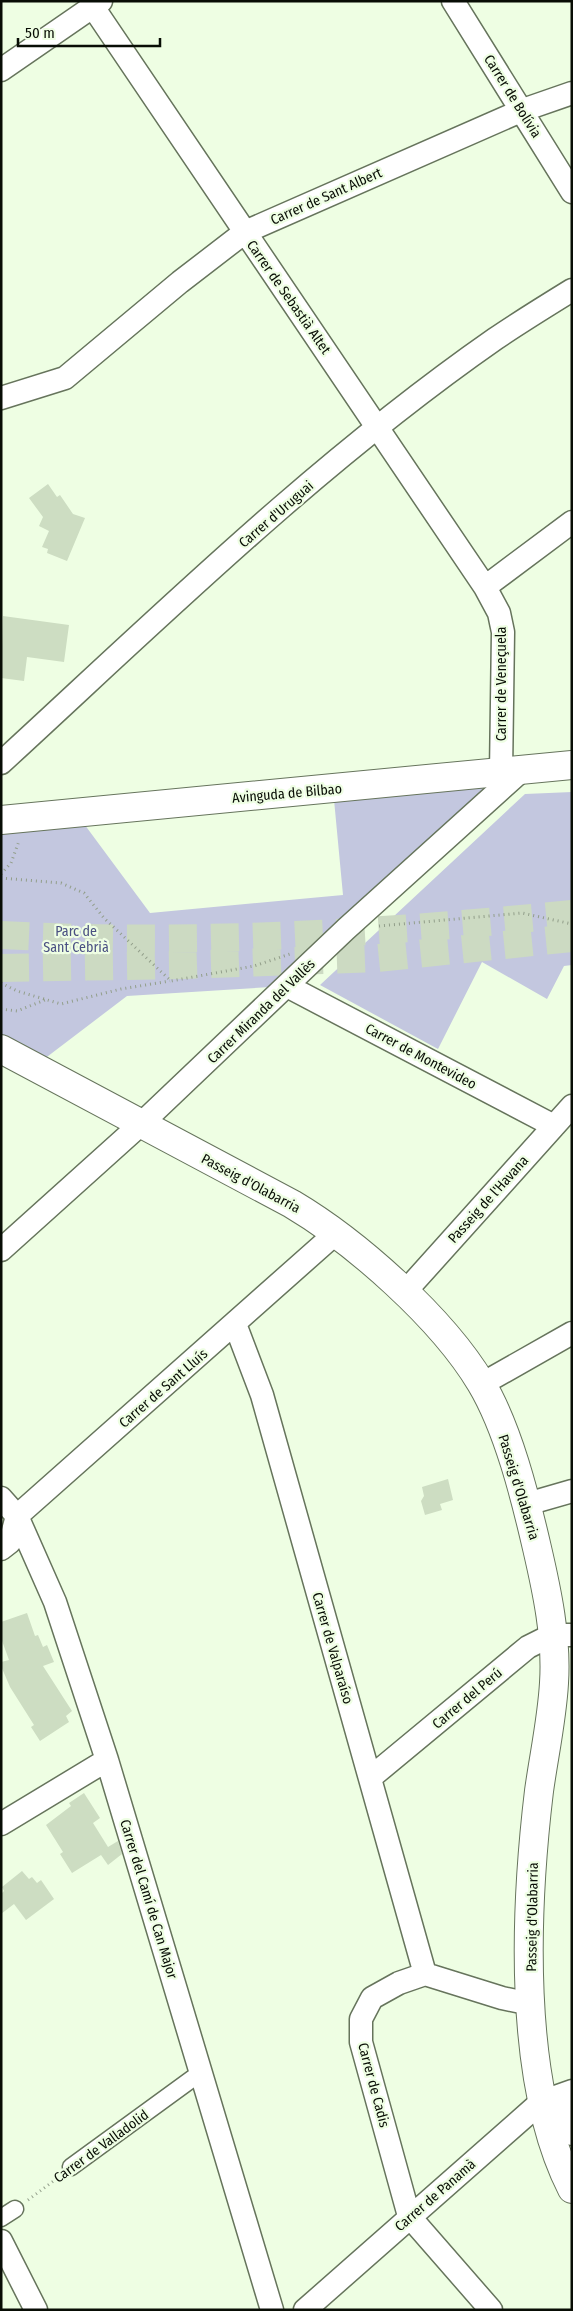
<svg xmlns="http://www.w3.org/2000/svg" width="573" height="2311" font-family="'Fira Sans Condensed',sans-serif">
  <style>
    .green { fill: #c3c7df }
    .building { fill: #cdddc2 }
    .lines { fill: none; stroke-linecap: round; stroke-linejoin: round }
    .motorway-tunnel { stroke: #ccdac2; stroke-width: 28; stroke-dasharray: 28 14; stroke-linecap: butt }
    .pedestrian-casing { stroke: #66745c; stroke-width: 19 }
    .minor-casing { stroke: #66745c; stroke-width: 25 }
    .tertiary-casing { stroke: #66745c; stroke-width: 30 }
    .secondary-casing { stroke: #66745c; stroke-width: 30 }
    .path { stroke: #929e8a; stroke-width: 3; stroke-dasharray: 1 4; stroke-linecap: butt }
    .pedestrian { stroke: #fff; stroke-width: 16 }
    .minor { stroke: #fff; stroke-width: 22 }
    .tertiary { stroke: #fff; stroke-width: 28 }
    .secondary { stroke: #fff; stroke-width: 28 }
    .labels { text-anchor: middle; stroke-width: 4.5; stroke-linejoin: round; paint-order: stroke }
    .street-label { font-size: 14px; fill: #080d05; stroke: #eefee3 }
    .park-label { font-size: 14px; fill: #4a5082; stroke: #eefee3 }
  </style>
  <rect width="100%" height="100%" fill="#eefee3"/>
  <path class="green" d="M510,772l-223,214 -160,10 -92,70 -34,-17v-228l75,-8 74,100 193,-18 -10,-106z
    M572,792v173l-8,1 -17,33 -65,-37 -44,87 -118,-64 205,-191z"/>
  <path class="building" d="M48,484l9,13 3,-2 13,19 12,4 -18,43 -20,-8 1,-4 -6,-2 7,-16 -10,-5 4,-9 -14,-19z
    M3,616l66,9 -5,37 -37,-5 -3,24 -23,-3z
    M448,1479l5,21 -13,4 2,6 -17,5 -4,-14 3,-5 -2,-9z
    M27,1613l8,23 3,-1 5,12 4,-2 7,17 -11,4 29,45 -6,5 3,6 -29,19 -9,-14 3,-2 -24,-38 -9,-21v-4l8,-2 -8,-22v-16z
    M84,1793l16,25 -7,5 15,24 10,-6 4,13 -14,11 -7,-10 -29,18 -12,-19 3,-2 -17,-27 25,-19 -2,-3z
    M22,1871l7,8 3,-2 5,6 4,-3 13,19 -28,21 -12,-16 -13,10v-20l3,-3 -2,-4z"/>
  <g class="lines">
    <path class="motorway-tunnel" d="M1,935c191,10 381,-2 571,-21
      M1,968l183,-3 193,-7 195,-20"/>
    <g class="pedestrian-casing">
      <path id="pedestrian" d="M71,2167l129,-94
        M1,2218l14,-9"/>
    </g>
    <g class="minor-casing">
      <path id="minor" d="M453,1l119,191
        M93,7l392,580
        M1,70l100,-69
        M1,398l64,-20 115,-96 65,-50 278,-122 49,-17
        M1,763c160,-147 316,-300 494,-424 25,-17 51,-33 77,-49
        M501,773l2,-141 -4,-19 -14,-26 87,-65
        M287,986l267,140
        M1,1250l140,-126 205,-195 175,-158
        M404,1293l168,-187
        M235,1324l27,71 163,579
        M482,1384l90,-51
        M1,1498l16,18 38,86 52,158 165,550
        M527,1504l45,-13
        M1,1549l9,-7 7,-26 319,-283
        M370,1778l158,-131 24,-12h20
        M1,1824l106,-64
        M566,2094l6,40
        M1,2241l35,69
        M305,2310l236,-208 31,-11
        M491,2310l-82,-94 -48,-174v-23l11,-21 27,-15 26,-9 77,24 29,6"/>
    </g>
    <g class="tertiary-casing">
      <path id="tertiary" d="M1,820l571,-55"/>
    </g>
    <g class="secondary-casing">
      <path id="secondary" d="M1,1049l291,155c64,38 150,114 189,179 27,45 44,113 56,165 10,43 20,90 17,135 -2,36 -10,72 -15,108 -14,117 -22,291 33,398"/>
    </g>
    <path class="path" d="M1,874l10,-11 8,-22
      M1,878l60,5 23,10 20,25 67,63 83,-15 36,-12
      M379,926l143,-13 50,11
      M1,983l16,8 44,13 60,-15 49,-8
      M1,1009l16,2 28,-11
      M28,2200l31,-23"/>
    <use href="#pedestrian" class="pedestrian"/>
    <use href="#minor" class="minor"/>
    <use href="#tertiary" class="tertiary"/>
    <use href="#secondary" class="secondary"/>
  </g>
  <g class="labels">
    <g class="street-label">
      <text transform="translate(513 96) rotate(58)" y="5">Carrer de Bolívia</text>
      <text transform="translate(326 196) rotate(-24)" y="5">Carrer de Sant Albert</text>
      <text transform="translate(289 297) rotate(55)" y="5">Carrer de Sebastià Altet</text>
      <text transform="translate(276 514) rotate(-41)" y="5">Carrer d'Uruguai</text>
      <text transform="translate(501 684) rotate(-90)" y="5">Carrer de Veneçuela</text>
      <text transform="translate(287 793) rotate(-5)" y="5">Avinguda de Bilbao</text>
      <text transform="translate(261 1011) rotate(-44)" y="5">Carrer Miranda del Vallès</text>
      <text transform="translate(421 1056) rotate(28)" y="5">Carrer de Montevideo</text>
      <text transform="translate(251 1183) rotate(28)" y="5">Passeig d'Olabarria</text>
      <text transform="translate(488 1199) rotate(-48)" y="5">Passeig de l'Havana</text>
      <text transform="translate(163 1388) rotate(-41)" y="5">Carrer de Sant Lluís</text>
      <text transform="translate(519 1487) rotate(73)" y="5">Passeig d'Olabarria</text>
      <text transform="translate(333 1648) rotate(74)" y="5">Carrer de Valparaíso</text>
      <text transform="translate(467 1698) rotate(-40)" y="5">Carrer del Perú</text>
      <text transform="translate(149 1899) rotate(73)" y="5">Carrer del Camí de Can Major</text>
      <text transform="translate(532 1917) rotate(-89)" y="5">Passeig d'Olabarria</text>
      <text transform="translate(374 2085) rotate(75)" y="5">Carrer de Cadis</text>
      <text transform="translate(101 2146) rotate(-36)" y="5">Carrer de Valladolid</text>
      <text transform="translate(435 2195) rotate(-41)" y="5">Carrer de Panamà</text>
    </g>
    <g class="park-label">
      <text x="76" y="936">Parc de<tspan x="76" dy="16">Sant Cebrià</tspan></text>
    </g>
  </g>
  <rect width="573" height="2311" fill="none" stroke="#080d05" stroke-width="5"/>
  <path d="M18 38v8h142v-8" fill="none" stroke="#080d05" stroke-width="2.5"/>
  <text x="25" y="38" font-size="15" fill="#080d05" stroke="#eefee3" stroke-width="4" paint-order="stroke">50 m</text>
</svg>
